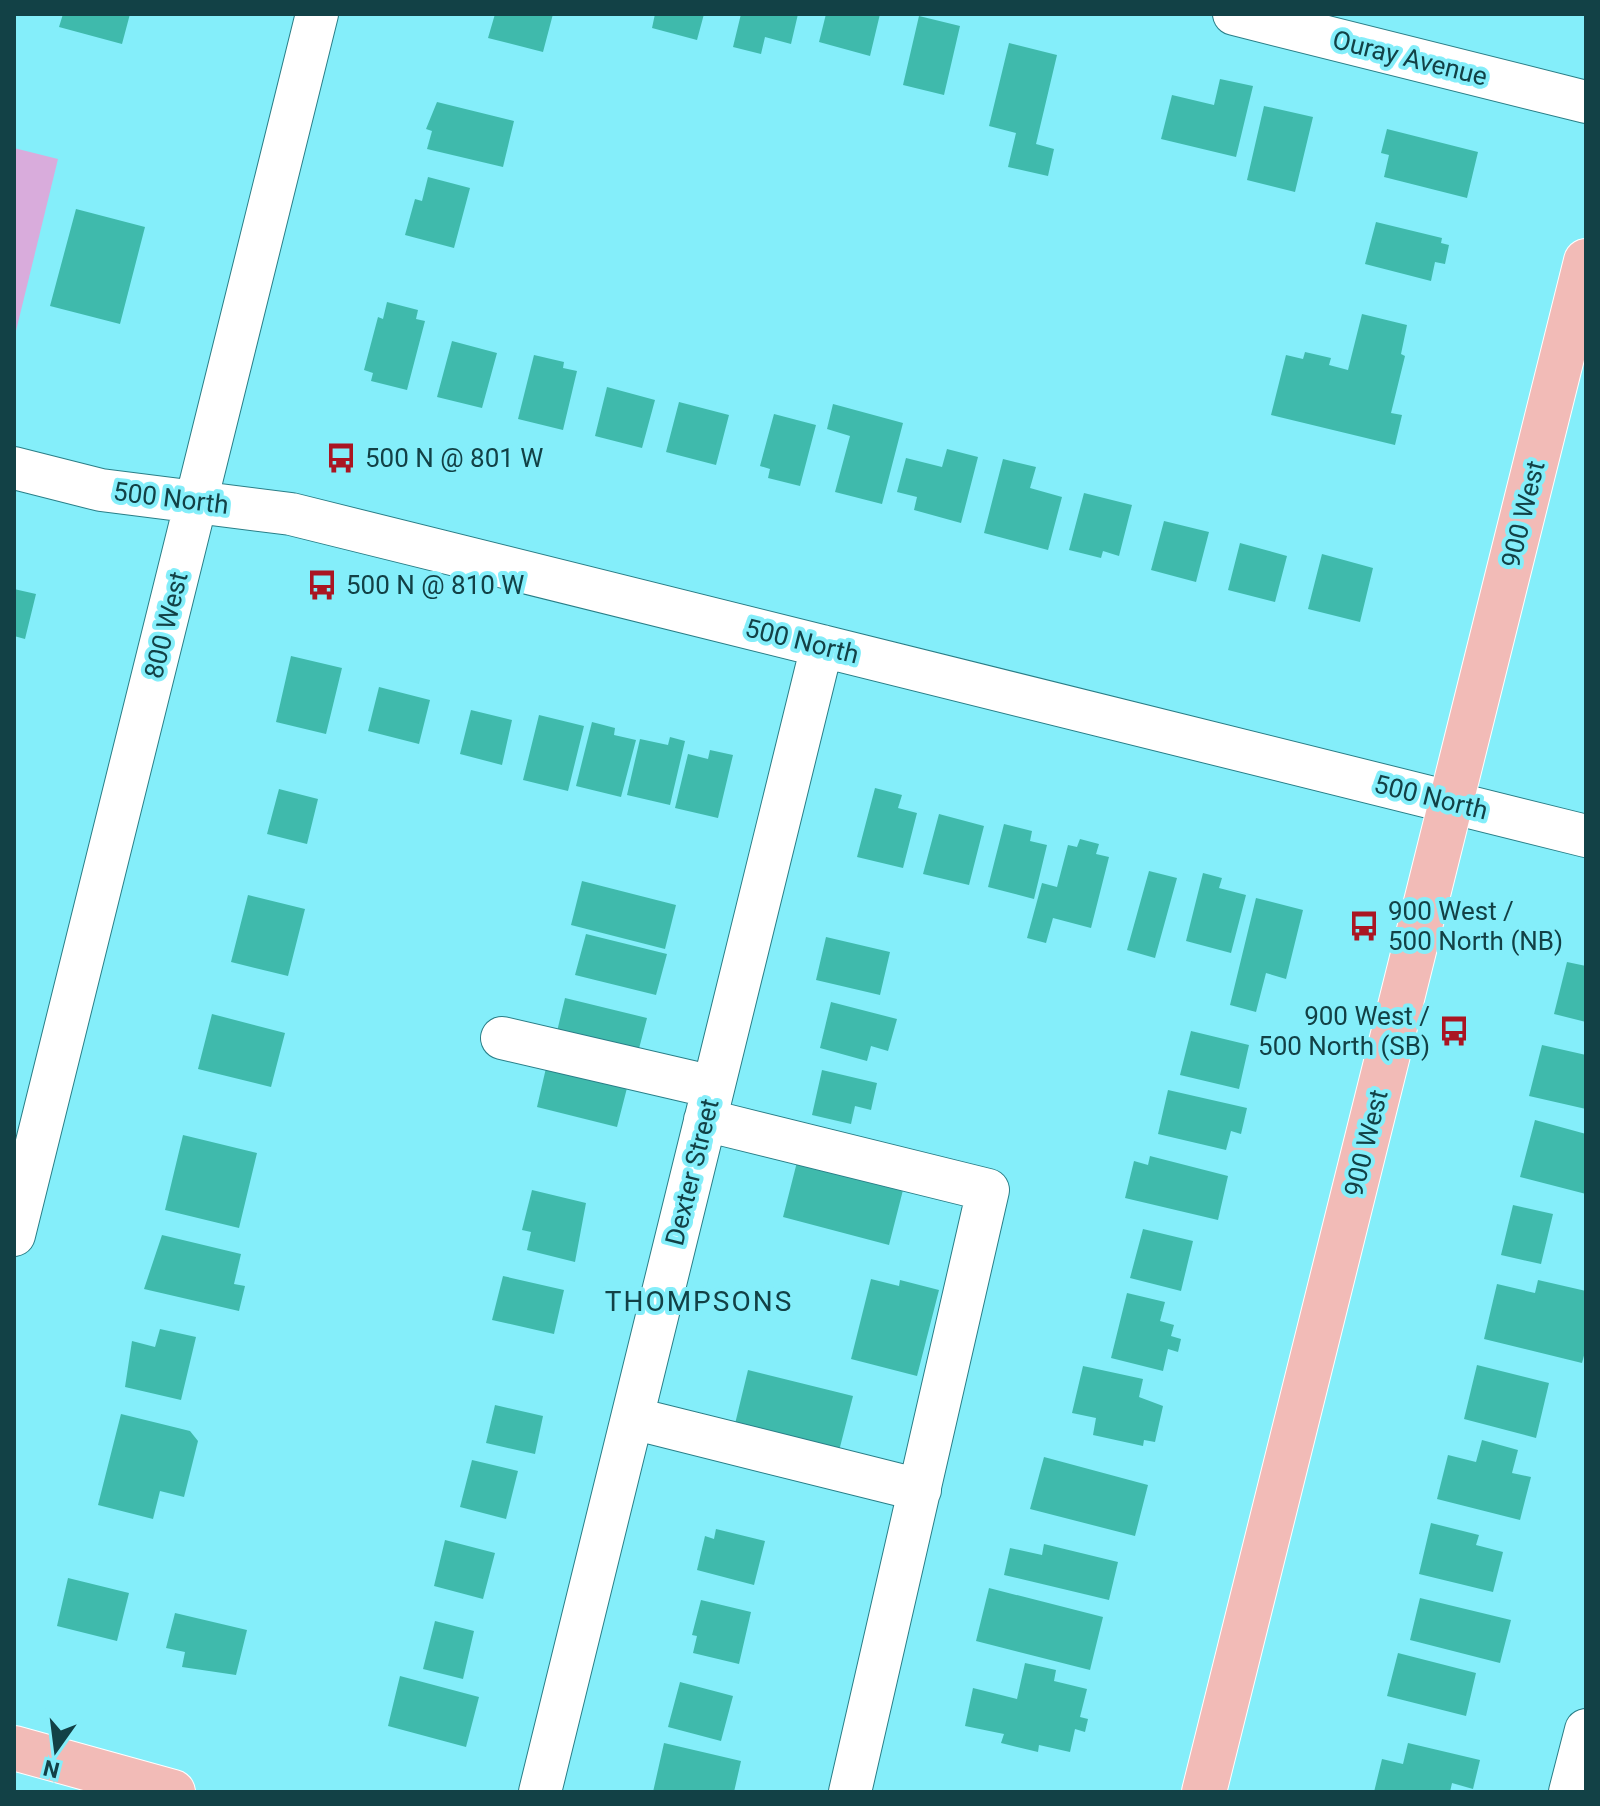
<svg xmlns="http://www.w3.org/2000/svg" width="1600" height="1806" font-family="Roboto,sans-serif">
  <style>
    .green { fill: #d9acdc }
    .building { fill: #3fbaac }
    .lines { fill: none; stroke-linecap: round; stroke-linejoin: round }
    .minor-casing { stroke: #297e87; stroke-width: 44 }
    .major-casing { stroke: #fff; stroke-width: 46 }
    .minor { stroke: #fff; stroke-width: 42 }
    .major { stroke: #f2bbb7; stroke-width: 44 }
    .labels { text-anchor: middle; stroke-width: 8; stroke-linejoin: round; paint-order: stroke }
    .street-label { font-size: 26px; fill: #124146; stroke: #84eefa }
    .poi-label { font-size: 26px; fill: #124146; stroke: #84eefa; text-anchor: start }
    .neighbourhood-label { font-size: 28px; letter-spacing: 2px; fill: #124146; stroke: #84eefa }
  </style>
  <rect width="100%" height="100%" fill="#84eefa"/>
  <path class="green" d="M14,148l44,11 -44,180z"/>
  <path class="building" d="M63,14h67l-8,30 -63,-17z
    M495,14h58l-10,38 -55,-14z
    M655,14h49l-7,26 -45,-12z
    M741,14h57l-7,30 -26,-7 -4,17 -28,-7z
    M826,14h54l-10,42 -51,-14z
    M919,16l41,10 -16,69 -41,-10z
    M1009,43l48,12 -21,89 18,5 -6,27 -40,-9 8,-34 -27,-7z
    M1220,79l33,7 -17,71 -75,-18 11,-44 42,10z
    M437,102l77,19 -11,46 -76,-18 5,-18 -6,-2z
    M1264,106l49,11 -18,75 -48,-12z
    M1387,129l91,23 -11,46 -83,-21 5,-22 -8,-2z
    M428,177l42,11 -16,60 -49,-13 10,-36 7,2z
    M76,209l69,18 -25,97 -70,-18z
    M1376,222l66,16 -1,5 8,2 -4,19 -10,-2 -4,19 -66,-17z
    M387,302l31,8 -2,9 9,2 -18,69 -36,-9 2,-8 -9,-3 14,-53 5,2z
    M1362,314l45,11 -6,29 4,2 -14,57 11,2 -7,30 -124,-30 15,-60 17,4 2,-7 26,6 -2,7 19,5z
    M452,341l45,12 -15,55 -45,-11z
    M534,355l30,7 -1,6 14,3 -14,59 -45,-11z
    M607,387l48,13 -13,48 -47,-12z
    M679,402l50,13 -13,50 -50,-13z
    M833,404l70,19 -21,81 -47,-12 15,-56 -23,-7z
    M774,414l42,11 -16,61 -32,-8 2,-9 -10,-3z
    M947,449l31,8 -17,66 -47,-13 3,-13 -20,-5 9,-34 36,9z
    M1003,459l33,8 -6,21 32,9 -14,53 -64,-17z
    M1084,493l48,12 -13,51 -16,-5 -2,7 -32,-8z
    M1164,521l45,11 -13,50 -45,-12z
    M1240,543l47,13 -12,46 -47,-12z
    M1322,554l51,14 -13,54 -52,-13z
    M14,589l22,5 -11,45 -11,-3z
    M291,656l51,12 -16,66 -50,-12z
    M379,687l51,13 -11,44 -51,-13z
    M471,710l41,10 -10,45 -42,-11z
    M539,715l45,11 -16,65 -45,-11z
    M592,722l23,6 -1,7 22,5 -15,57 -45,-11z
    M670,737l15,4 -15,64 -43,-10 13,-56 28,6z
    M710,750l23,5 -15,63 -43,-10 13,-54 20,5z
    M875,788l27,7 -4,13 19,5 -14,55 -46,-11z
    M279,789l39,10 -11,45 -40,-10z
    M939,814l45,12 -15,59 -46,-11z
    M1004,824l28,7 -2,10 17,4 -13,54 -46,-12z
    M1080,839l19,5 -3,10 13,3 -18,71 -38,-10 -7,25 -19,-5 15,-55 15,4 11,-42 9,2z
    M1149,871l28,7 -22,80 -28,-8z
    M1203,873l19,5 -3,10 27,7 -15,58 -45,-12z
    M582,881l94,24 -11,44 -94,-24z
    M248,895l57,14 -17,67 -57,-14z
    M1256,898l47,12 -17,69 -20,-6 -10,39 -26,-7z
    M586,934l81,20 -11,41 -81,-20z
    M826,937l64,15 -10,43 -64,-15z
    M1567,962l19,4v56l-32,-8z
    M565,998l82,20 -11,42 -81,-20z
    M831,1002l66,17 -9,32 -17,-5 -4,15 -47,-13z
    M212,1014l73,19 -14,54 -73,-18z
    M1191,1031l58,14 -10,44 -59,-14z
    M1542,1045l44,10v54l-57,-13z
    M546,1068l81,20 -10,39 -80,-20z
    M822,1070l55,13 -6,27 -16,-4 -4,18 -39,-9z
    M1168,1090l79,18 -6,26 -10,-3 -5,19 -68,-16z
    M1535,1120l51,14v60l-66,-17z
    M183,1135l74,18 -18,75 -74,-18z
    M1150,1156l78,20 -10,44 -93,-22 9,-37 14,4z
    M797,1162l106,28 -14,55 -106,-28z
    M532,1190l54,13 -11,59 -48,-12 4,-18 -9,-2z
    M1513,1205l40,9 -12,50 -40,-9z
    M1143,1229l50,12 -12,50 -51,-13z
    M162,1235l79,19 -7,30 11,2 -6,25 -95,-22z
    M503,1276l61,14 -10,44 -62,-14z
    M871,1279l28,7 1,-6 39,10 -22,86 -66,-17z
    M1538,1280l48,11v57l-4,15 -98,-24 13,-55 38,9z
    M1127,1293l38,9 -5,19 14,4 -3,11 10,3 -3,13 -10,-3 -5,22 -52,-13z
    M160,1329l36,8 -15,63 -56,-13 7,-46 23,6z
    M1477,1365l72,18 -13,55 -72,-19z
    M1083,1366l60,13 -4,18 24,9 -8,36 -11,-2 -1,6 -50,-11 3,-17 -24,-5z
    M748,1370l105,26 -14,55 -104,-27z
    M495,1405l48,11 -8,38 -49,-11z
    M121,1414l69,17 8,10 -14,56 -24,-6 -7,28 -55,-14z
    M1482,1440l36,10 -6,23 19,4 -11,43 -83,-21 11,-44 28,7z
    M1044,1457l104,28 -13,51 -105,-27z
    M472,1460l46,11 -12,48 -46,-12z
    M1431,1523l48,12 -3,10 27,7 -10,40 -74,-18z
    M716,1529l49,12 -11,44 -57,-15 8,-34 9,3z
    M445,1540l50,13 -12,46 -49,-13z
    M1044,1544l74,18 -9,38 -105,-25 6,-27 32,7z
    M68,1578l61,15 -12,48 -60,-15z
    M989,1588l114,29 -13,53 -114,-29z
    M1420,1598l91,22 -11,43 -90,-23z
    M701,1600l50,12 -12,52 -46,-11 4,-17 -5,-1z
    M175,1613l72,17 -11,45 -54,-8 3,-15 -19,-4z
    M435,1621l39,10 -11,48 -40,-10z
    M1398,1653l78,20 -10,43 -79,-20z
    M1025,1663l31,7 -2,11 33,8 -7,28 8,2 -3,13 -10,-3 -5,23 -31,-7 -1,7 -37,-9 3,-9 -39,-8 8,-38 44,11z
    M400,1676l79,21 -13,50 -78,-21z
    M680,1682l53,14 -12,45 -53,-14z
    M664,1743l77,18 -7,31h-81z
    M1408,1743l72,17 -7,29 -21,-6 -2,9h-76l8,-33 21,5z"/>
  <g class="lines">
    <g class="minor-casing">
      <path id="minor" d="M1234,14l352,88
        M14,468l87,22 190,24 1295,322
        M502,1038l211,49
        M705,1120l283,70 -138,602
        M14,1235l303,-1221
        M632,1418l288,72
        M540,1792l282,-1146
        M1570,1792l16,-62"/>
    </g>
    <g class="major-casing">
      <path id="major" d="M14,1748l159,44
        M1204,1792l382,-1531"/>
    </g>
    <use href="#minor" class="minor"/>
    <use href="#major" class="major"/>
  </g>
  <defs>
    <g id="bus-bare" transform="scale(2.4)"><path d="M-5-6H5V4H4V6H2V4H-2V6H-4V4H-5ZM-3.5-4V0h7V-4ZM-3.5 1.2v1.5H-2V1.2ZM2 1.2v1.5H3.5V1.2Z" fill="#aa1522" stroke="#84eefa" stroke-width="2.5" paint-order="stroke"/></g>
  </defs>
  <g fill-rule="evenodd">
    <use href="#bus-bare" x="341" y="458"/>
    <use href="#bus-bare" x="322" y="585"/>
    <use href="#bus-bare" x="1364" y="926"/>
    <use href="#bus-bare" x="1454" y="1031"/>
  </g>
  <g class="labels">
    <g class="street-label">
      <text transform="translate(1410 58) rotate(14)" y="9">Ouray Avenue</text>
      <text transform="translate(171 498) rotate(7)" y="9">500 North</text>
      <text transform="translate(1523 514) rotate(-76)" y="9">900 West</text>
      <text transform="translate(166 625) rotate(-76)" y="9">800 West</text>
      <text transform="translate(802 641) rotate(14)" y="9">500 North</text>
      <text transform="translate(1431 797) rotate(14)" y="9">500 North</text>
      <text transform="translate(1366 1143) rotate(-76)" y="9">900 West</text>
      <text transform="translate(692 1172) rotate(-76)" y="9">Dexter Street</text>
    </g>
    <g class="poi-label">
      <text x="365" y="467">500 N @ 801 W</text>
      <text x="346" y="594">500 N @ 810 W</text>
      <text x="1388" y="920">900 West /<tspan x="1388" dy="30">500 North (NB)</tspan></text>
      <text x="1430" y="1025" text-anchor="end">900 West /<tspan x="1430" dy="30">500 North (SB)</tspan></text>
    </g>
    <g class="neighbourhood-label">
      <text x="699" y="1311">THOMPSONS</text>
    </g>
  </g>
  <rect width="1600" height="1806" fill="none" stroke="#124146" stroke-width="32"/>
  <g transform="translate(56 1750) rotate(194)" stroke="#84eefa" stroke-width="6" paint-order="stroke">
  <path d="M0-6L14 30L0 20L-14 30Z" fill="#124146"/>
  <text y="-12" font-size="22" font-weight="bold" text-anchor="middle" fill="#124146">N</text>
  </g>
</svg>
